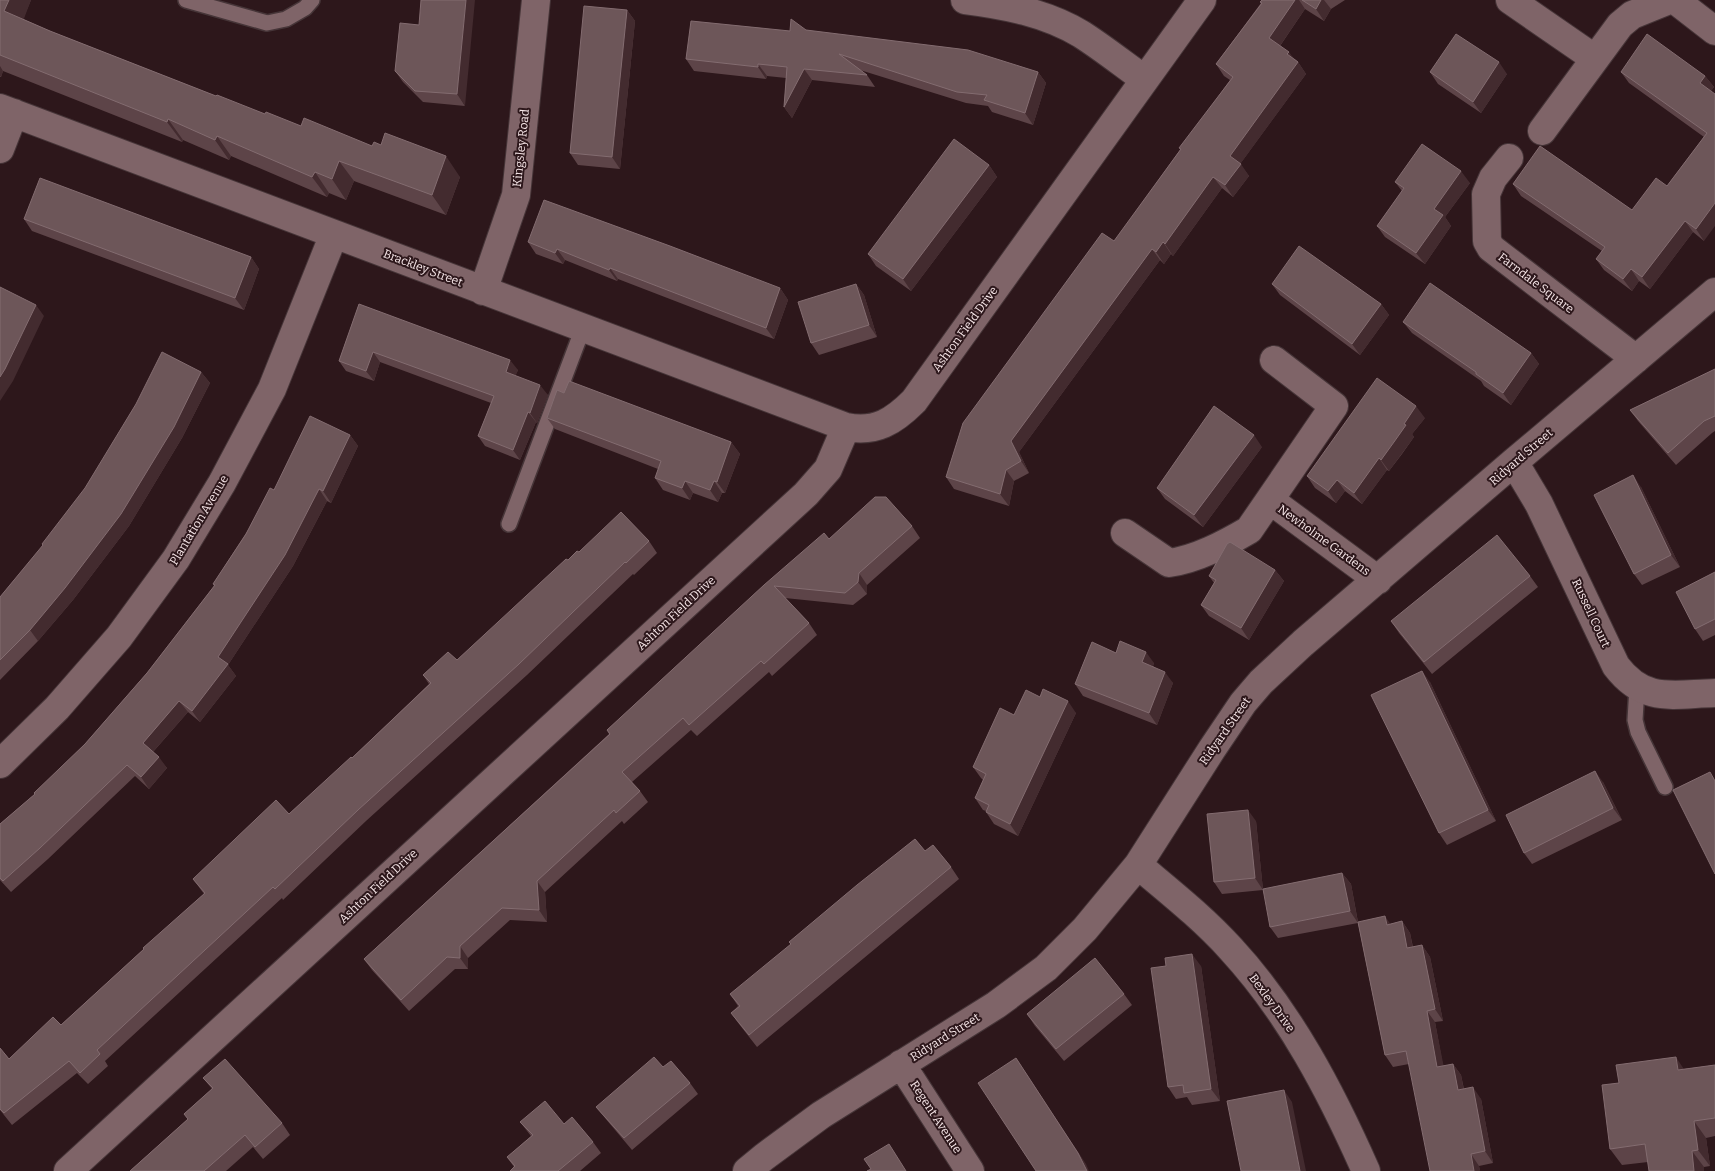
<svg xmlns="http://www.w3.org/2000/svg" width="1715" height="1171" font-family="Bitter,serif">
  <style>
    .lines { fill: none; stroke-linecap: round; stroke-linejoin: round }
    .service-casing { stroke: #463538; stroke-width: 18 }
    .minor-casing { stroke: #463538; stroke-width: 30 }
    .service { stroke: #7f6468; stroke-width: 15 }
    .minor { stroke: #7f6468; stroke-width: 28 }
    .wall { fill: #5d4448 }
    .shaded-wall { fill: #432b2f }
    .building { fill: #6d5659; stroke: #836c70 }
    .labels { text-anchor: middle; stroke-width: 4; stroke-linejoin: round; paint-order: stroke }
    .street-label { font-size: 12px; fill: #f7e7e9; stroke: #2d171b }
  </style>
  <rect width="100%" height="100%" fill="#2d171b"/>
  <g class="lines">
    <g class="service-casing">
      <path id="service" d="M186,0l81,23 19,-4 19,-11 7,-8
        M509,524l74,-196
        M1637,687l-2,33 3,12 27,55"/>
    </g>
    <g class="minor-casing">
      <path id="minor" d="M965,0c40,5 81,13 116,34 22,14 42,30 63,45
        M1510,0l84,58
        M1675,0l40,31
        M0,108l846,319
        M1542,131l78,-106 12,-10 37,-15
        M0,149l14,-36
        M1509,158l-16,20 -7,16 1,47 4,7 145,111
        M483,291l33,-96 20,-195
        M1514,462l25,42 77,162c29,38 57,28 99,27
        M1270,500l108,80
        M1125,533l44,30c28,-4 56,-19 80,-33l85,-124 -60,-46
        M0,764l57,-56 62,-71 57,-78 46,-76 50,-94 62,-155
        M1138,865c32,27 65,53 93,84 59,64 100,143 135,222
        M901,1064l69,107
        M68,1171l738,-677 22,-25 18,-42c30,6 48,-6 68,-26l288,-401
        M747,1171l17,-14 57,-42 175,-110 50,-37 39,-39 53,-64 74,-116 31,-46 18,-21 42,-39 211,-181 201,-170"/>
    </g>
    <use href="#service" class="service"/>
    <use href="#minor" class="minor"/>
  </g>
  <path class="wall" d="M0,0h31l-8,19 27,12 166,65 49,18 36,12 71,20 88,31 -14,38 -92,-34 -8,19 -17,-7 -2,4 -96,-41 -2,4 -46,-20 -1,2 -179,-71 -2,6h-1z
    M1262,0h83l-14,9 -7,12 -19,-12 -25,37 18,16 8,12 -66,90 9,12 -16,21 -11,-9 -49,68 -2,-2 -7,10 -4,-4 -141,192 10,21 -15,8 -5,25 -55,-17 -8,-12 284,-397 -6,-4 -8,-12 45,-61 -1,-1z
    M627,10l8,11 -15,148 -42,-4 -8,-12z
    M419,25l46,81 -42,-4 -20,-20 -8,-11z
    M806,30l232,42 8,11 -13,42 -41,-13 -4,-6 -22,-3 -106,-33 7,5 8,12 -63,-7 -20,38 -8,-11 2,-29 -19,-2 -1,3 -72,-8 -8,-12 104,-28z
    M1430,72l77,2 -26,39 -43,-29z
    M1621,72l84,4 9,11 -3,4 -7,150 -11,-9 -43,57 -11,-8 -7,10 -28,-21 -8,-11 6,-8 -81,-55 -8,-12 119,26 35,-24 37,-49 -75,-54z
    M989,165l8,12 -86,114 -35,-25 -8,-12z
    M1395,182l75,1 -25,34 6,9 -26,38 -40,-27 -8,-11 25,-35z
    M24,219l227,38 8,12 -15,41 -212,-79z
    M528,242l252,46 8,12 -14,39 -156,-60 -1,2 -52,-21 -2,4 -27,-10z
    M856,284l8,11 13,42 -58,18 -8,-12z
    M1272,284l109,20 8,11 -29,40 -80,-60z
    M359,304l159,66 -3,6 33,19 -11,28 -1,-1 -16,38 -35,-14 -7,-10 13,-33 -111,-41 -6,19 -28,-10 -7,-10z
    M1403,322l128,31 8,11 -28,41 -27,-19 -3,-5 -69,-48z
    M1715,369v62l-3,2 -36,32 -38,-44 -8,-11z
    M201,372l9,11 -28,55 -53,88 -56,74 -35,41 -38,39v-83l43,-51 -1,-2z
    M564,393l167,49 9,12 -15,39h-3l-4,9 -25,-9 -3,7 -27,-10 -8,-12 3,-9 -103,-40 -8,-11z
    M1425,418l-13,16 2,3 -12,17 -13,17 -2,-1 -25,34 -17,-13 -9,12 -21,-15 -8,-12z
    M350,435l8,11 -27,57 -4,-2 -34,65 -65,99 8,11 -36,46 -12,-10 -35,40 14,16 -18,21 -14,-13 -87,83 -37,33 -11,-12v-56l35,-30 50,-50 62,-71 67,-87 -1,-2 61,-94z
    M1262,447l-59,80 -38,-28 -8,-11z
    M1641,487l39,80 -38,18 -8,-11z
    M912,526l8,12 -53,47v9l-14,11 -68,-7 24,25 8,12 -45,41 -3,-4 -72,64 -6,-6 -59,52 8,9 8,11 -24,22 -2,-3 -77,71 2,30 -37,-2 -42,38v11h-13l-46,42 -37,-41 -8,-11 245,-225 -2,-4 222,-191z
    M649,541l8,12 -23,22 -1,-1 -106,101 -161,146 -83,79 -1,-2 -177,163 3,5 -20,18 -11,-11 -65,52 -12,-15v-62l9,11 52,-34 143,-131 -11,-15 96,-65 63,-56 77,-74 -6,-9 34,-15 111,-100 11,-8z
    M1275,570l9,11 -35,59 -40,-24 -8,-11 13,-22 -5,-7z
    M1715,572v63l-12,6 -8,-12z
    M1530,576l8,11 -106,87 -33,-41 -8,-12z
    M1116,653l38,10 -1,3 20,17 -16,42 -74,-29 -8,-12z
    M1430,682l66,139 -49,24 -8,-12z
    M1040,697l36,16 -58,123 -24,-12 -8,-12v-1l-3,-1 -8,-12 8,-18 -2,-2 -8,-11 41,-52z
    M1603,782l19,38 -90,44 -8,-11z
    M1256,821l7,69 -41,4 -8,-12z
    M925,851l26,16 8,12 -202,168 -18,-23 -8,-11 7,-7 -8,-12z
    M1342,873l9,11 7,38 32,2 12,-3 8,12 3,14 9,-2 8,12 13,64 -8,1 8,44 10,-2 8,11 3,14 17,10 12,64 -14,3 1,5 -71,-107 -16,3 -8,-12 -27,-132 -80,15 -8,-11z
    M1201,966l19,135 -28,4 -5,-8 -11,2 -8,-12z
    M1124,994l8,11 -68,56 -29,-35 -8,-12z
    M1715,1065v71l-9,2 4,28 -6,1 -56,-5 -26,3 -12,-16 9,-66 65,-14z
    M663,1067l27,16 8,11 -66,56 -27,-32 -9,-11z
    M203,1078l79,45 8,12 -27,24 -10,-12 -27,24h-96l58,-52 -4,-5 28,-25z
    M520,1122l44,2 29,18 8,11 -21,18h-70l4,-4 -7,-10 24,-21z"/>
  <path class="shaded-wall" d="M9,0h22l-12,32 -15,-21z
    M466,0h9l-10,106 -8,-12z
    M1295,0h4l6,9 -28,41 -8,-12z
    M1321,0h3l7,9 -7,12 -8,-12z
    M627,10l8,11 -15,148 -8,-12z
    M1289,52l8,11 1,-1 8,12 -68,93 -8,-11z
    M1499,62l8,12 -26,39 -8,-11z
    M758,64l9,12 -1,3 -8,-12z
    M0,66l3,5 -2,6 -1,-1z
    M804,69l8,11 -20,38 -8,-11z
    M1038,72l8,11 -13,42 -8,-12z
    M1705,76l9,11 -6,8 -8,-12z
    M168,119l15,21 -1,2 -15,-20z
    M217,136l14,20 -2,4 -14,-20z
    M446,156l14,21 -14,38 -14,-20z
    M339,161l15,20 -8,19 -14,-21z
    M1241,164l8,12 -16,21 -8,-12z
    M989,165l8,12 -86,114 -8,-12z
    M1461,171l9,12 -25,34 6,9 -26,38 -9,-11 18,-44z
    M315,172l14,21 -2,4 -15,-20z
    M1213,177l9,11 -49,68 -8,-12z
    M1715,203v23l-11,15 -8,-12z
    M1685,221l8,11 -43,57 -8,-12z
    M1163,242l8,12 -7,10 -8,-12z
    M557,249l8,11 -2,4 -8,-11z
    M1152,249l8,11 -141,192 10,21 -8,-12 -10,-20z
    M251,257l8,12 -15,41 -9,-12z
    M610,268l8,11 -1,2 -8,-11z
    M1631,269l8,12 -7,10 -9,-12z
    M856,284l8,11 13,42 -8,-12z
    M780,288l8,12 -14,39 -8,-11z
    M1381,304l8,11 -29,40 -8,-11z
    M36,305l8,11 -31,65 -13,20v-24z
    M373,352l7,10 -6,19 -8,-10z
    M1531,353l8,11 -28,41 -8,-12z
    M510,360l8,10 -5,12 -7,-10z
    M201,372l9,11 -28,55 -53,88 -56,74 -35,41 -8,-11z
    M540,385l8,10 -11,28 -7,-10z
    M1416,406l9,12 -13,16 2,3 -25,34 -8,-11 23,-36z
    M528,412l8,10 -16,38 -7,-10z
    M350,435l8,11 -27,57 -8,-12z
    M1254,435l8,12 -59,80 -9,-12z
    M731,442l9,12 -15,39 -8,-11z
    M1379,458l8,12 -25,34 -8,-11z
    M1006,470l8,11 -5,25 -9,-12z
    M1633,475l8,12 39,80 -9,-12z
    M1337,480l8,11 -9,12 -8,-12z
    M685,481l8,12 -3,7 -8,-12z
    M714,481l8,12 -4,9 -8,-12z
    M319,489l8,12 -34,65 -65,99 8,11 -36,46 -8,-11 26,-54z
    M1275,570l9,11 -35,59 -8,-12z
    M859,573l8,12v9l-9,-12z
    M1146,652l8,11 -4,10 -8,-11z
    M1422,671l8,11 66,139 -8,-11z
    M1165,672l8,11 -16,42 -8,-12z
    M179,701l9,11 -37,42 -8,-11z
    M1068,701l8,12 -58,123 -8,-12z
    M159,757l8,11 -18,21 -8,-12z
    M1595,771l8,11 19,38 -9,-12z
    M1248,810l8,11 7,69 -8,-12z
    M1342,873l9,11 7,39 -8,-12z
    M537,881l8,11 2,30 -8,-12z
    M1385,916l8,12 -6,-3z
    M1402,921l8,12 5,27 -8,-12z
    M1422,945l8,12 13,64 -8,-12z
    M460,946l8,12v11l-8,-11z
    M1192,954l9,12 19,135 -9,-12z
    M1427,1011l8,11 11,56 -9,-11z
    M1676,1057l11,17 -9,-4z
    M1016,1058l70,106 3,7h-2z
    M1453,1064l8,11 5,27 -8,-12z
    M1473,1087l8,12 12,64 -8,-12z
    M1284,1090l8,12 14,69h-6z
    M1694,1121l12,17 4,28 -12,-16z
    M1692,1151l12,16v4h-10z
    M1471,1154l8,12 1,5h-6z"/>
  <path class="building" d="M0,0h9l-5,11 46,20 166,65 1,-1 48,19 1,-2 35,14 3,-8 68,28 2,-4 7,3 4,-12 61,23 -14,39 -93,-34 -7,18 -17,-7 -3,5 -95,-41 -2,4 -47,-21 -1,3 -167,-67z
    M421,0h45l-9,94 -42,-3 -20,-20 5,-48 19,2z
    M1262,0h33l-26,38 20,14 -2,2 11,8 -68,94 11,8 -16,21 -12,-8 -48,67 -2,-2 -7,10 -4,-3 -141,192 10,20 -15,9 -6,24 -54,-17 17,-54 139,-190 12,8 67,-92 -2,-1 54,-71 -17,-13 46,-61 -2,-1z
    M1302,0h19l-5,9z
    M584,6l43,4 -15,147 -42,-4z
    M791,19l15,11 162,20 70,22 -13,41 -41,-13 3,-5 -30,-3 -118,-38 28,21 -63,-6 -20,38 3,-40 -29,-3v3l-72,-8 5,-38 99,10z
    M1456,34l43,28 -26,40 -43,-30z
    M1647,34l58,42 -5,7 15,11v109l-19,26 -11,-8 -43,56 -11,-8 -8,10 -27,-20 9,-12 -92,-63 27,-38 92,64 24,-32 11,8 40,-53 -86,-61z
    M954,139l35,26 -86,114 -35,-25z
    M1422,144l39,27 -27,38 9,6 -27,38 -39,-27 27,-38 -9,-6z
    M40,178l211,79 -16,41 -211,-79z
    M544,200l126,46 110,42 -14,40 -156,-60 -1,2 -52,-21 -2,4 -27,-11z
    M1299,246l82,58 -29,40 -80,-60z
    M1430,283l101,70 -28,40 -27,-19v-2l-73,-50z
    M856,284l13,41 -58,18 -13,-41z
    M0,287l36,18 -31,64 -5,8z
    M359,304l151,56 -4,12 34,13 -10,28 -2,-1 -15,38 -35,-14 16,-40 -121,-44 -7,19 -27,-10z
    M162,352l39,20 -27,55 -53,87 -56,74 -35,42 -30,30v-63l43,-52 -1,-1 43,-56 51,-84z
    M1715,369v47l-11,5 -36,32 -38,-43z
    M1377,378l39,28 -12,18 2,1 -12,17 -13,18 -2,-2 -25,35 -17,-13 -9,11 -21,-15z
    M569,381l162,61 -14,40 -3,-1 -4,9 -25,-9 -3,7 -27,-10 6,-17 -114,-43 10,-28 7,3z
    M1214,406l40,29 -60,80 -37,-27z
    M310,416l40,19 -27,56 -4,-2 -34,66 -67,102 10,7 -36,47 -13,-10 -36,42 16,14 -18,20 -14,-12 -87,83 -37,33 -3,-3v-54l35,-30 -1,-1 51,-49 62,-71 68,-88 -2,-1 33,-50 24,-46 4,2z
    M1633,475l38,80 -37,19 -40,-79z
    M875,497h11l26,29 -53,47 -1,9 -13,11 -71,-7 35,37 -45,41 -3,-3 -72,64 -6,-7 -61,54 18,19 -24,22 -2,-3 -77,71 2,29 -37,-2 -42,38v12l-13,-1 -46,43 -37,-41 246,-225 -3,-4 157,-145 60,-52 5,6z
    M621,512l28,29 -23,22 -1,-1 -106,102 -161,146 -83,79 -2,-2 -176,163 3,4 -20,19 -11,-12 -65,52 -4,-4v-61l9,11 44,-42 8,8 83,-76 -1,-1 62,-55 -12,-14 83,-79 13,14 62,-57 1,1 79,-75 -8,-8 25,-23 9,8 109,-101 2,1 9,-9 2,1z
    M1497,535l33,41 -106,86 -33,-41z
    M1230,542l45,28 -34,58 -40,-23 15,-25 -7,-4 18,-32z
    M1715,572v47l-20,10 -19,-37z
    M1120,641l26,11 -4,10 23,10 -16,41 -74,-29 17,-42 24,11z
    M1422,671l66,139 -49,23 -68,-138z
    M1043,689l25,12 -58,123 -24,-12 3,-7 -14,-7 11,-24 -13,-7 27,-59 14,7 12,-25 14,7z
    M1595,771l18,37 -89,45 -18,-38z
    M1710,772l5,9v93l-42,-84z
    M1248,810l7,68 -41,4 -7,-68z
    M915,839l10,12 8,-6 18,22 -202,168 -18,-22 9,-7 -10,-12 61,-50 -2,-2 68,-57z
    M1342,873l8,38 -80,16 -7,-38z
    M1385,916l2,9 15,-4 5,27 15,-3 13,64 -8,2 10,56 16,-3 5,26 15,-3 12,64 -14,3 3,17h-44l-24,-120 -21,4 -27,-133z
    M1192,954l19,135 -27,4 -1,-8 -15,2 -17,-119 15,-2 -1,-8z
    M1095,958l29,36 -68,55 -29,-35z
    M654,1057l9,10 8,-6 19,22 -66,55 -28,-31z
    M1676,1057l2,13 37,-5v53l-21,3 4,29 -6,1 2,20h-45l-4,-27 -35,5 -8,-64 17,-2 -3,-18z
    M1016,1058l62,95 9,18h-51l-58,-88z
    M225,1059l57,64 -27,24 -10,-12 -41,36h-74l58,-52 -4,-5 29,-26 -10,-10z
    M1284,1090l16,81h-59l-14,-70z
    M545,1101l19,23 8,-7 21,25 -35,29h-48l5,-5 -8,-9 26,-22 -13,-13z
    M889,1144l17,27h-39l4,-2 -7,-10z"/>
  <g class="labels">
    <g class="street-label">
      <text transform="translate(521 148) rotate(-84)" y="4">Kingsley Road</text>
      <text transform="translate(423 268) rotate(21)" y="4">Brackley Street</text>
      <text transform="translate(1536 283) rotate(37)" y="4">Farndale Square</text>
      <text transform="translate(965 329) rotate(-54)" y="4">Ashton Field Drive</text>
      <text transform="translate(1521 457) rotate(-41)" y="4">Ridyard Street</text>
      <text transform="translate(199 520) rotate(-59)" y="4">Plantation Avenue</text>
      <text transform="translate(1324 540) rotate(36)" y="4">Newholme Gardens</text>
      <text transform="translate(676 613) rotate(-43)" y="4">Ashton Field Drive</text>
      <text transform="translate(1591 613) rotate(65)" y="4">Russell Court</text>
      <text transform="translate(1225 731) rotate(-55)" y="4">Ridyard Street</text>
      <text transform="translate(378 886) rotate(-43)" y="4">Ashton Field Drive</text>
      <text transform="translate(1272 1003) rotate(54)" y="4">Bexley Drive</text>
      <text transform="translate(945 1037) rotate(-32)" y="4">Ridyard Street</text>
      <text transform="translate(936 1117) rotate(57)" y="4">Regent Avenue</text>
    </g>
  </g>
</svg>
